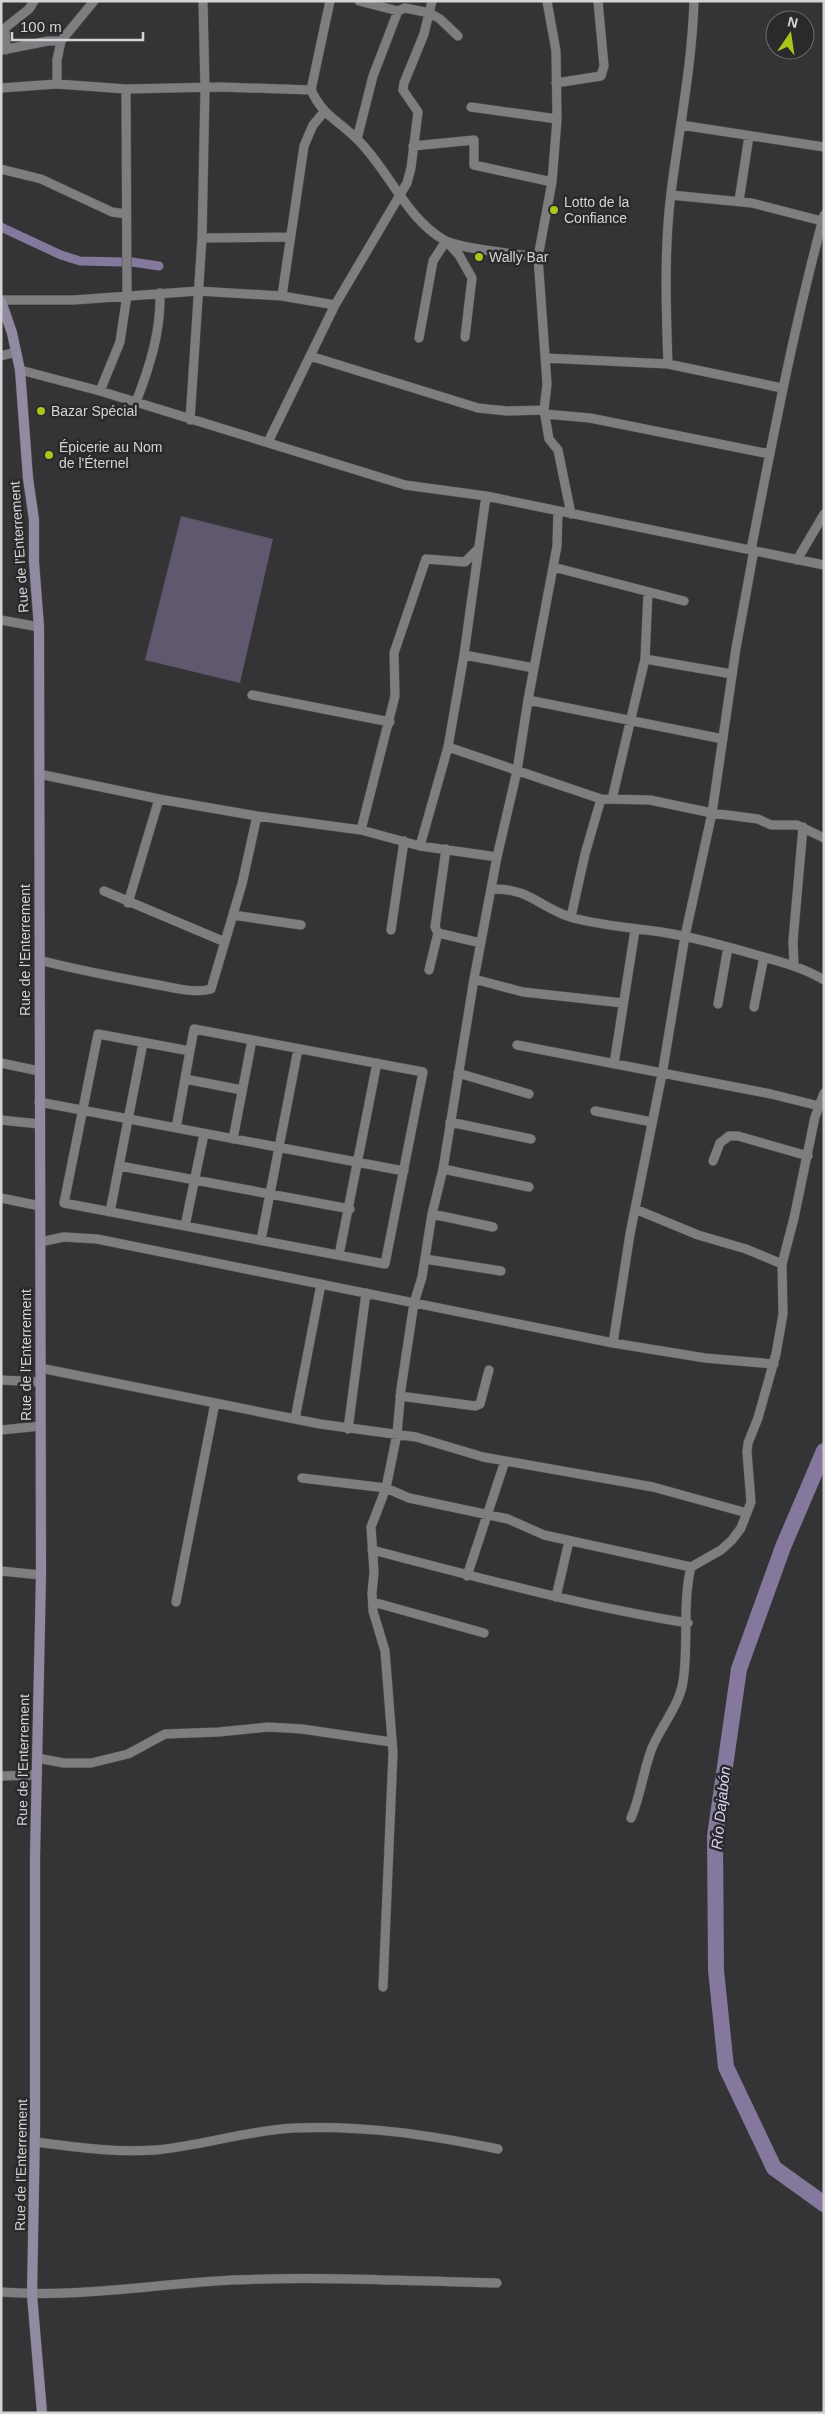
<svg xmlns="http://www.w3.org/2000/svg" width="825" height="2414" font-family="Arial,sans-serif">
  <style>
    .green { fill: #60586e }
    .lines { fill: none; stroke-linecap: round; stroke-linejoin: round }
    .canal { stroke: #84789c; stroke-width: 9 }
    .river { stroke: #84789c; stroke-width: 16 }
    .street-casing { stroke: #4f4f51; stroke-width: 10 }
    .secondary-casing { stroke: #4f4f51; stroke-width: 11 }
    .street { stroke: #7e7d80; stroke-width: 9 }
    .secondary { stroke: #928aa0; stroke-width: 10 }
    .poi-dot { fill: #a8c71c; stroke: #2a292b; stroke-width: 2 }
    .labels { text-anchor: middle; stroke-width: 5; stroke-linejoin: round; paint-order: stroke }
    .poi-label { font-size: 14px; fill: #d4d3d5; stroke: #2a292b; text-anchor: start }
    .street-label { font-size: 14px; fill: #d4d3d5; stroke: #2a292b }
    .water-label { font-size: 15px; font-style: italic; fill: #dfd2f7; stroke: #2a292b }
  </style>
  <rect width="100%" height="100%" fill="#343335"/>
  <path class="green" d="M181,516l92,23 -33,144 -95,-23z"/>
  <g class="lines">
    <path class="canal" d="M1,227l60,28 19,6 43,1
      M132,262l27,4"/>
    <path class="river" d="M824,1451l-41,96 -44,122 -24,167 1,134 10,97 48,101 50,36"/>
    <g class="street-casing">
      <path id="street" d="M359,1l39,10 7,-3 25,5 10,6 18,17
        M547,1l9,50 1,68 -5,63 -14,75 9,127 -3,26 5,29 9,11 13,64
        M2,50l46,-9h13
        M6,50l-1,-22 24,-19 5,-8
        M556,83l45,-7 3,-10 -6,-65
        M57,84v-24l4,-19 33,-40
        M1,88l56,-4 69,5 94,-2 91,3c12,26 27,30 46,49 32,31 48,78 87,101 15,9 74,14 94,17
        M311,90l19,-89
        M471,107l86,12
        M681,125l143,22
        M357,139l16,-63 25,-65
        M413,146l61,-6v25l78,17
        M1,169l40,10 71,33 14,2
        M671,195l81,8 70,18
        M739,201l10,-65
        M202,238l88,-1
        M282,296l53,9
        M1,300h73l124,-9 84,5 22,-150 9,-21 11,-13
        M419,338l14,-77 13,-20 13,14 13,23 -7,59
        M1,356l15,-4
        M310,356l168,52 29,3 37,-1
        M545,358l123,6 114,24
        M668,364c-2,-56 -4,-115 3,-171 8,-64 21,-127 23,-192
        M20,370l80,21 305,94 81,11 338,69
        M100,391l20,-49 7,-47 -1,-206
        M136,402c14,-36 25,-71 24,-109
        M545,414l45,4 180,36
        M190,420l12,-182 3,-149 -2,-88
        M268,442l67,-137 72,-122 4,-15 7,-56 -15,-22 1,-7 20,-49 8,-33
        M486,496l-22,159 70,13
        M751,550c22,-113 43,-224 73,-335
        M797,560l27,-46
        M553,567l131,34
        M1,620l38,7
        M645,659l87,15
        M252,695l138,27
        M528,700l195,39
        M448,747l153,52 49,1 62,13 46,6 13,6h26l27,13
        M39,774l120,25 98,17 104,14 59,16 77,11
        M612,799l33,-140 3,-66
        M361,830l34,-134 -1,-43 32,-94 39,3 14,-14
        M420,846l28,-99 16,-92
        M446,849l-11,78 3,6 43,10
        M491,889c40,-1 48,19 82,29 31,8 62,10 94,15 31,5 62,14 93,23 22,6 44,12 64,24
        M104,891l121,51
        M128,903l31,-104
        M233,915l68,10
        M571,917l14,-63 16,-55
        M391,930l13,-89
        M39,960c38,10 76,17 114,24 19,3 40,10 58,5l31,-105 15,-68
        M794,966l-1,-25 10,-114
        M429,970l9,-37
        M474,979l49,13 100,11
        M718,1004l10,-57
        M754,1007l10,-50
        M517,1045l254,49 48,12
        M1,1063l38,8
        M614,1064l21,-134
        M458,1073l71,21
        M185,1079l57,11
        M39,1102l365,69
        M595,1111l57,11
        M1,1120l38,4
        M450,1122l81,17
        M176,1128l18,-99 229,43 -38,192 -321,-61 34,-169 92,17
        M233,1139l19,-99
        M713,1161l7,-18 9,-7h9l70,20
        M120,1166l230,43
        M443,1169l86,18
        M1,1198l39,8
        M635,1209l63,26 48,14 36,15
        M110,1212l33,-169
        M432,1214l61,13
        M185,1226l19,-92
        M261,1240l37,-191
        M40,1242l24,-5 33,2 516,104 92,15 69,6
        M339,1255l38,-192
        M425,1259l76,12
        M613,1343l17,-109 33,-165 22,-133 27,-123 24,-165 18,-98
        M40,1368l280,56 96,13 67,20 170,30 94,26
        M1,1380l39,2
        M400,1396l75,10 5,-2 9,-34
        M295,1419l26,-135
        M348,1429l18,-136
        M1,1430l40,-4
        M302,1478l84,10 23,10 99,21 36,16 147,32
        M372,1550c105,27 209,56 316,73
        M1,1571l40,4
        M467,1576l38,-115
        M556,1597l13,-56
        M176,1602l39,-199
        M373,1602l111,31
        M37,1758l27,5h27l37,-9 37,-20 54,-2 49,-5 34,2 89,13
        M1,1776l35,-1
        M631,1818c10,-23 12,-47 21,-70 9,-22 27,-42 31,-66 6,-38 -1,-78 8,-115l30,-17 11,-10 9,-12 10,-26 -4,-50 1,-9 10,-25 18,-64 7,-40 -1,-50 12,-46 21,-101 9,-24
        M383,1987l10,-234 -8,-102 -12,-40 -1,-18 2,-21 -3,-45 15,-39 11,-54 4,-45 13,-86 8,-26 10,-63 11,-45 31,-190 23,-122 20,-86 11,-71 29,-154 1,-35
        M35,2142c40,5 80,11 121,8 46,-4 92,-20 139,-22 69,-3 135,7 203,21
        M1,2292c77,6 154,-8 231,-12 88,-4 176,1 265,3"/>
    </g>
    <g class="secondary-casing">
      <path id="secondary" d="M1,301l11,32 8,37 8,108 6,42v42l5,65 2,948 -6,282v273l-3,165 10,118"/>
    </g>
    <use href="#street" class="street"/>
    <use href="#secondary" class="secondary"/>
  </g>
  <g class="poi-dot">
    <circle cx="554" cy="210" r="5"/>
    <circle cx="479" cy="257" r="5"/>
    <circle cx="41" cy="411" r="5"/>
    <circle cx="49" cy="455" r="5"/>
  </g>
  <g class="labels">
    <g class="poi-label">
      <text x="564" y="207">Lotto de la<tspan x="564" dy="16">Confiance</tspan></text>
      <text x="489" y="262">Wally Bar</text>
      <text x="51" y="416">Bazar Spécial</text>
      <text x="59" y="452">Épicerie au Nom<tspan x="59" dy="16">de l'Éternel</tspan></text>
    </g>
    <g class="street-label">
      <text transform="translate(19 547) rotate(-94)" y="5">Rue de l'Enterrement</text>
      <text transform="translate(25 950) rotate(-90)" y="5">Rue de l'Enterrement</text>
      <text transform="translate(26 1355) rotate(-90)" y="5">Rue de l'Enterrement</text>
      <text transform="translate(23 1760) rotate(-89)" y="5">Rue de l'Enterrement</text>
      <text transform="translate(21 2165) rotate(-89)" y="5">Rue de l'Enterrement</text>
    </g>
    <g class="water-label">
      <text transform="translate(721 1808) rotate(-84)" y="5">Río Dajabón</text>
    </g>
  </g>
  <rect width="825" height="2414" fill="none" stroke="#d4d3d5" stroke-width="5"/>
  <g transform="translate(790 35) rotate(13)"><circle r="24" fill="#2a292b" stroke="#6e6d6f"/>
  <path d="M0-4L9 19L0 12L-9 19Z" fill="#a8c71c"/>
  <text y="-8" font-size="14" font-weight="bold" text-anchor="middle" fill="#d4d3d5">N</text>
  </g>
  <path d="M12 32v8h131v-8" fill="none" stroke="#d4d3d5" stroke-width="2.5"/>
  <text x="20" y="32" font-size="15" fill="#d4d3d5" stroke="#2a292b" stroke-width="4" paint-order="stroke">100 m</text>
</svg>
